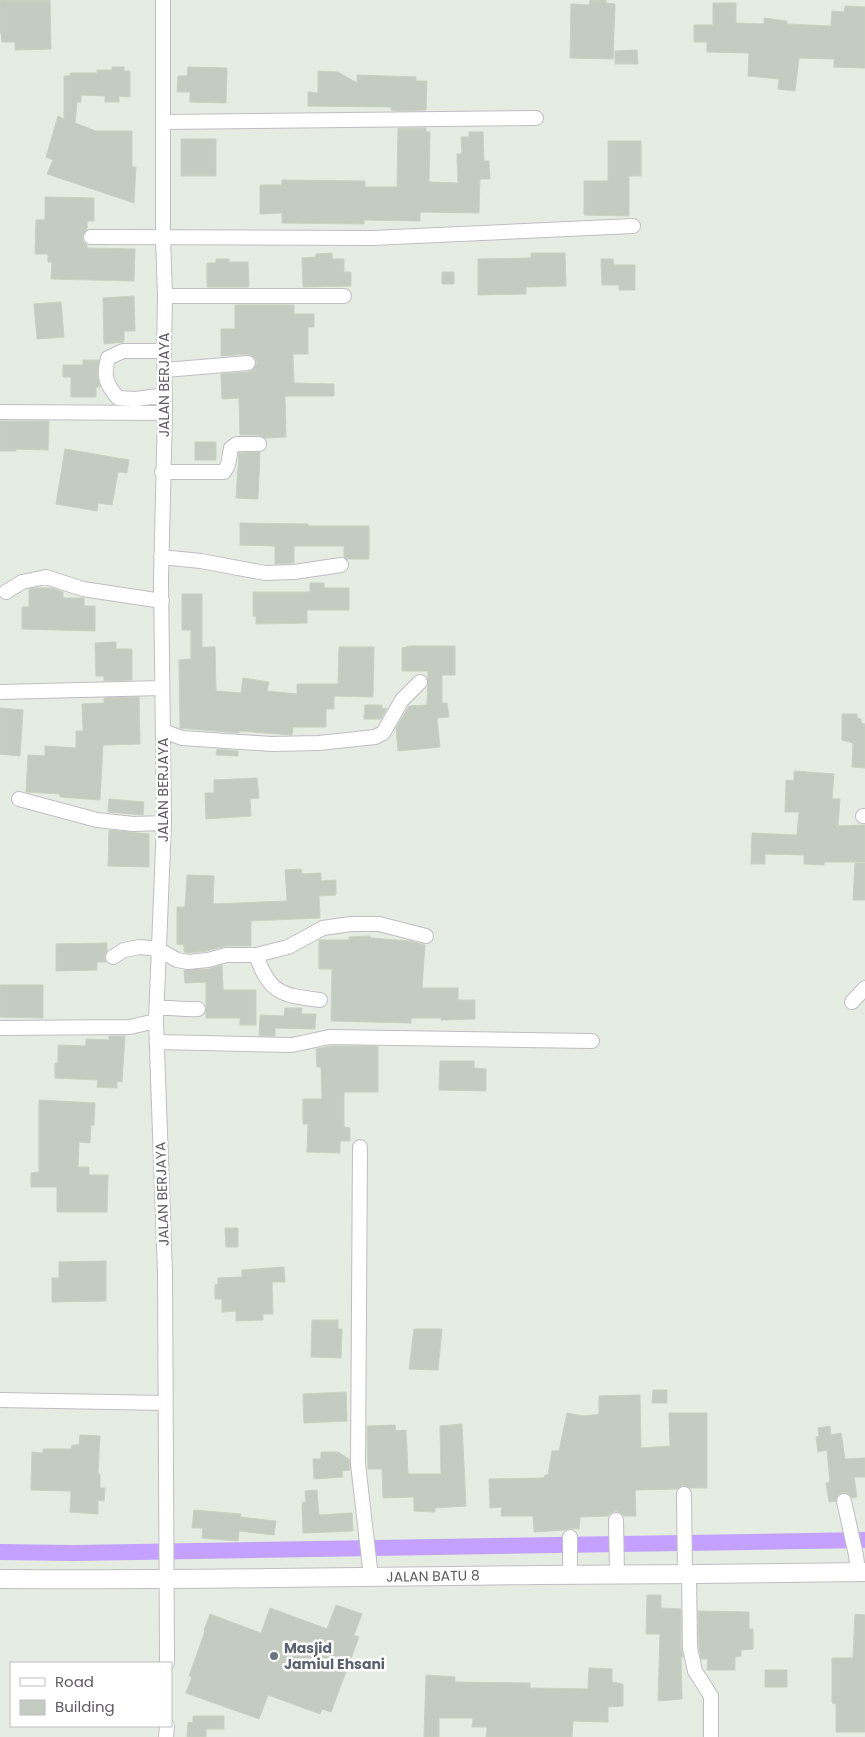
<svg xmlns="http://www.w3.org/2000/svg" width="865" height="1737" font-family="Poppins,sans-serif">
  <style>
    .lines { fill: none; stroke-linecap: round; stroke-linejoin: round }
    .canal { stroke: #c4a1fe; stroke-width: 16 }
    .building { fill: #c4cbc0; stroke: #c7d2c0 }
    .minor-casing { stroke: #c0bcc3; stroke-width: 16 }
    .tertiary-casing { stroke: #c0bcc3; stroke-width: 20 }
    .minor { stroke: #fff; stroke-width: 14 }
    .tertiary { stroke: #fff; stroke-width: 18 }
    .worship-dot { fill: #6b7280; stroke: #fff; stroke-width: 2 }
    .labels { text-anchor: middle; stroke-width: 5; stroke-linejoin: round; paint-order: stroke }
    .street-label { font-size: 14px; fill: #5e5a63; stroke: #fff }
    .worship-label { font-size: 14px; font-weight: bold; fill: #5b616d; stroke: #fff; text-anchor: start }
  </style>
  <rect width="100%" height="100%" fill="#e5ede2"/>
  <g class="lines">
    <path class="canal" d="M0,1552l74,1 791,-13"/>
  </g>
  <path class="building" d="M0,0h50l1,49 -36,1v-8h-13l-1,-9h-1z
    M590,0h16v3l9,1 -2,55 -43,-1 1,-54 18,1z
    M713,3h23v20l28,1v-6l23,3v3l44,2 1,-15 12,1 1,-6 20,1v61l-31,-1v-8l-35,-1 -4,33 -17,-2 1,-10 -31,-3 1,-23 -42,-1v-10h-13v-17h19z
    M637,50l1,14h-23v-13z
    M112,67h12v4h6v26l-11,-1v6h-14v-6l-24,-1v7h-4l-2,21 21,8h36v36h4l-2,36 -87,-29 6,-14 -7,-3 12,-41 6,3v-43h6v-3h27v-3h15z
    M188,67l39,1 -1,35 -36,-1v-10h-13l1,-16h9z
    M318,71l20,1 19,11v-8l59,2v4h11l-1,29 -28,1 -7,-1v-3l-83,-1v-14l10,1z
    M398,128h28v4h4l-1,50 29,1 -1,-29h5l-1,-17h8v-5h14l1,29h5l1,18h-10l-1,34 -59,-1v9l-56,-1v4l-82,-1v-10l-22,1v-29h22v-5l83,1v6h32z
    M181,139h35v37h-35z
    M608,141h33v35h-12v40l-45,-1v-34h24z
    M45,197l49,1v23h-7v8l-5,7 1,5 4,4v3l48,1 -1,32 -83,-2 1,-17h-4v-8h-13l1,-34h9z
    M332,253v6h12v13h7v14l-48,1 -1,-29 14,-1v-3z
    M531,253h34l1,33 -40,1v7l-48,1v-36l53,-1z
    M216,259h13v3h19l1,25h-42v-24h9z
    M601,259h12l1,6h21v25h-16v-5h-17z
    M442,272h12v12h-12z
    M134,296l1,35h-11v11l-20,2 -1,-46z
    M61,302l3,35 -27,2 -3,-35z
    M235,305h59v9h20v13h-6v27h-15l1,29 40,1v12h-49l1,41 -21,1 -6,-3h-19l-1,-37 -17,1 -1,-25 28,-2 4,-2 4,-7 -2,-5 -7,-4 -27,2v-27h14z
    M83,360h16l-2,15 3,12h-4v10h-25v-20h-8v-12h20z
    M0,421h49l-1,29 -32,-1v2h-16z
    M195,442h21v18h-21z
    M65,449l64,11 -2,13 -9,-1 -6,33 -14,-2 -1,8 -41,-7z
    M260,452l-2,47 -22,-1 3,-45z
    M240,523l68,1v2h61v33h-22l-3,-2v-11h-50v17l-19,1v-18l-35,-1z
    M310,583h14v5h25v22h-42v13l-51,1v-8h-3v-24h57z
    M36,588h16l11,4v6h21v8h11v25l-73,-2v-22h7v-18z
    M182,594h20v53h13l1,44 25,2 2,-15 26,4 -2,9 30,3v-10h41l1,-37h35l-1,50 -39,-1v13h-8v18h-33l-1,8 -53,-4v2l-59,-5 -1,-68 12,-1v-29h-9z
    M116,642v7h16v31l-28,1v-5h-8l-1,-33z
    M410,646h45v29h-13v28h5l2,14 -12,1 3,29 -42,4 -2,-23 13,-22 18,-1 1,-34h-26v-23z
    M139,697l1,47 -37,1 -3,55 -40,-3v-3l-34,-2 2,-37 17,1v-10l31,2v-17h7l-1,-27 22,-1v-5z
    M365,705h17v4l5,-1 -6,11h-17z
    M0,708l23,2 -3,46 -20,-2z
    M842,714h15v4l4,1v4l4,1v44l-13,-1 1,-24 -11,-3z
    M217,749l21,2v5l-22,-1z
    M794,771l40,3 -2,25h8l-2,27 27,-1v37h-41v3l-20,-1v-9l-39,-1v10h-14l1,-31 45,2 2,-23h-14l1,-32 8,1z
    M257,778l2,20 -9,1 1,17 -45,3 -1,-26h9v-13z
    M109,799l35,3 -1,13 -35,-3z
    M109,830l40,4v33l-41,-1z
    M855,863h10v37h-12z
    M301,869l1,5 19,-1v8l15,-1v15l-17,1 1,22 -69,3v25h-25l-20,5 -18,2 -4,-1v-7l-7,-1v-37h8l2,-32 27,1 -1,28 74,-3 -2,-31z
    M370,936v2l40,3 15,4 -3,43h36v12h17v19l-34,1v-2h-30v5l-80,-2 1,-52h-13v-29h30v-3z
    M107,943v8l-3,6 2,5h-9v8l-41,1v-27z
    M222,965l1,25h33v35h-16v-7h-34v-36l-21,1 -1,-13 25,-1z
    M0,985h43v33l-43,-1z
    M285,1008h17l-1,6h15l-1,15 -40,-1v8h-16l1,-21 24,1z
    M109,1036h16l-3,46 -5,-1v7l-20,-1 1,-7 -43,-2v-15h3v-18l28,1v-7l23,1z
    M330,1046h48v46h-34v35l6,1v13h-10v12l-33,-1 1,-28h-5v-25h19l-1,-32h-4l-1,-18z
    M440,1061h34v7l12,1v22l-47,-1z
    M39,1100l56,3 -1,22h-3l-1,18 -11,-1 -1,25h11v8h19l-1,37h-50v-25h-26v-14l8,-1z
    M225,1228h13v19h-12z
    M106,1261v40l-54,1v-24h7v-16z
    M284,1267l1,15h-13l1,32h-10v6l-27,1v-10l-14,1v-13h-7v-14l3,-1v-6l24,-1v-7z
    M312,1320h26v9h4l-1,29 -30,-1z
    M414,1329h28l-4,41 -29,-1z
    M653,1390h14v13h-15z
    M346,1392l1,29 -43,2 -1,-29z
    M640,1395l1,53 29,-2 -1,-33h38v75h-17l-7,-3 -6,4 -42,1 1,26h-12l-3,-3 -5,-2 -5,2 -3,3 -28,1 -1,12 -9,-1 -5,2 -31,2 -1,-16h-32l1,-9 -12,1 -1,-29 55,-1 1,-3h3l4,-24h7l8,-38 17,3 15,-2v-18z
    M462,1424l4,82 -31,2v4l-21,-1v-14l-31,1 -1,-29h-14l-1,-43 28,-1 1,6 10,-1 2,44h33l-1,-48z
    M830,1426l1,9 10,-2 4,26 20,-1v19h-11l3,20 -5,1 -5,-5 -4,-1 -5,3 -2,6 -7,1 -3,-19 4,-1 -3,-32 -9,2 -2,-15 3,-1 -1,-8z
    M80,1435l20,1 -2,38h2v14h5l-1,13 -6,-1v14l-28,-2 1,-21 -40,-1 1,-38 11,1v-4h28l1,-4h7z
    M321,1452h17l11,7 1,11 -8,1 1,6 -29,2 -1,-20h8z
    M317,1490l2,25 33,-2 1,18 -50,2 -1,-27 1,-4h3l-1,-11z
    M194,1510l47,4 -1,3 36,4 -2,14 -35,-4 -1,10 -36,-3 1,-10h-11z
    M647,1595h14v13l20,1v39l2,9h-2l1,42 -24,2 2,-67h-14z
    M336,1605l26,9 -8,21 5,2 -28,75 -9,-3 -2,5 -52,-19 -9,24 -73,-26 6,-16 -3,-1 16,-45 -1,-1 6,-16 51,19 9,-25 57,21z
    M698,1611l51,1v17h4v20l-12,1v6l-6,1v13h-28l1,-11h-7l-2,-12z
    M855,1614l10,1v117h-29v-28l-4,-1v-45h21z
    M589,1668l23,1v13l11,2v22l-15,1v15l-35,-1 -1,16h-86l1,-10h-15l1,-9h-34v19h-15l2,-62 29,2v5l75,1v5l58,1z
    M765,1670h22v17h-22z
    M193,1716h31v13h-18v8h-19l1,-15 5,1z"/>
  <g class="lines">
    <g class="minor-casing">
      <path id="minor" d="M163,0v237l2,59 -1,55 1,62 -4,166 3,244 -8,198 9,252 2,390
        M163,122l373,-4
        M91,237l281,1 261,-12
        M165,296h179
        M164,351h-41l-15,7c-5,18 -2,26 10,40l18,1 29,-4
        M165,370l83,-7
        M0,412l165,1
        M162,472h62l4,-7 3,-17 6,-4h22
        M161,557l40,4 64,12 29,-1 47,-7
        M6,592l16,-10 24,-5 37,12 79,12
        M0,692l161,-4
        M163,731l19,7 89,6 48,-1 56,-6 8,-4 19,-33 18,-18
        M19,799l78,21 36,4 31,-1
        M863,816h2
        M256,955c14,39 25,40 64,45
        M113,957l11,-7 16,-3 18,2 19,11 11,2 20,-2 18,-5h30l32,-8 35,-19 28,-4h28l47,12
        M852,1002l13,-14
        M157,1008c14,-1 27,2 41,1
        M0,1028l130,-1 26,-6
        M158,1042l134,3 37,-8 263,4
        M360,1147l-2,317 13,113
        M0,1400l165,3
        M684,1494l1,79
        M844,1501l12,54 2,17
        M616,1520l1,54
        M570,1537v38
        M689,1574l1,74 5,23 16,25v41
        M166,1737l1,-11"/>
    </g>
    <g class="tertiary-casing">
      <path id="tertiary" d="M0,1579c180,1 359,-2 539,-4 109,-1 217,-1 326,-3"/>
    </g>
    <use href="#minor" class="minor"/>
    <use href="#tertiary" class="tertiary"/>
  </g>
  <circle class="worship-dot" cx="274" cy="1656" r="5"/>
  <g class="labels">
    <g class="street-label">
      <text transform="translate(164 385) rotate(-90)" y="5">JALAN BERJAYA</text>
      <text transform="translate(163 790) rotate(-90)" y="5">JALAN BERJAYA</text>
      <text transform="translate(162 1194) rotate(-92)" y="5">JALAN BERJAYA</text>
      <text transform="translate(433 1576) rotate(-1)" y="5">JALAN BATU 8</text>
    </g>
    <g class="worship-label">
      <text x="284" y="1653">Masjid<tspan x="284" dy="16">Jamiul Ehsani</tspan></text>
    </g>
  </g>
  <rect x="10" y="1662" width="162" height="65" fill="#ffffff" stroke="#bfbdc1"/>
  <rect x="20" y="1678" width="25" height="8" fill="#ffffff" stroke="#bfbdc1"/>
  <text x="55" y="1687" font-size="15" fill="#5e5a63">Road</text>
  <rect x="20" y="1700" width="25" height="15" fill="#c4cbc0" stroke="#bfbdc1"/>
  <text x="55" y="1712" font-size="15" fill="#5e5a63">Building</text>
</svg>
